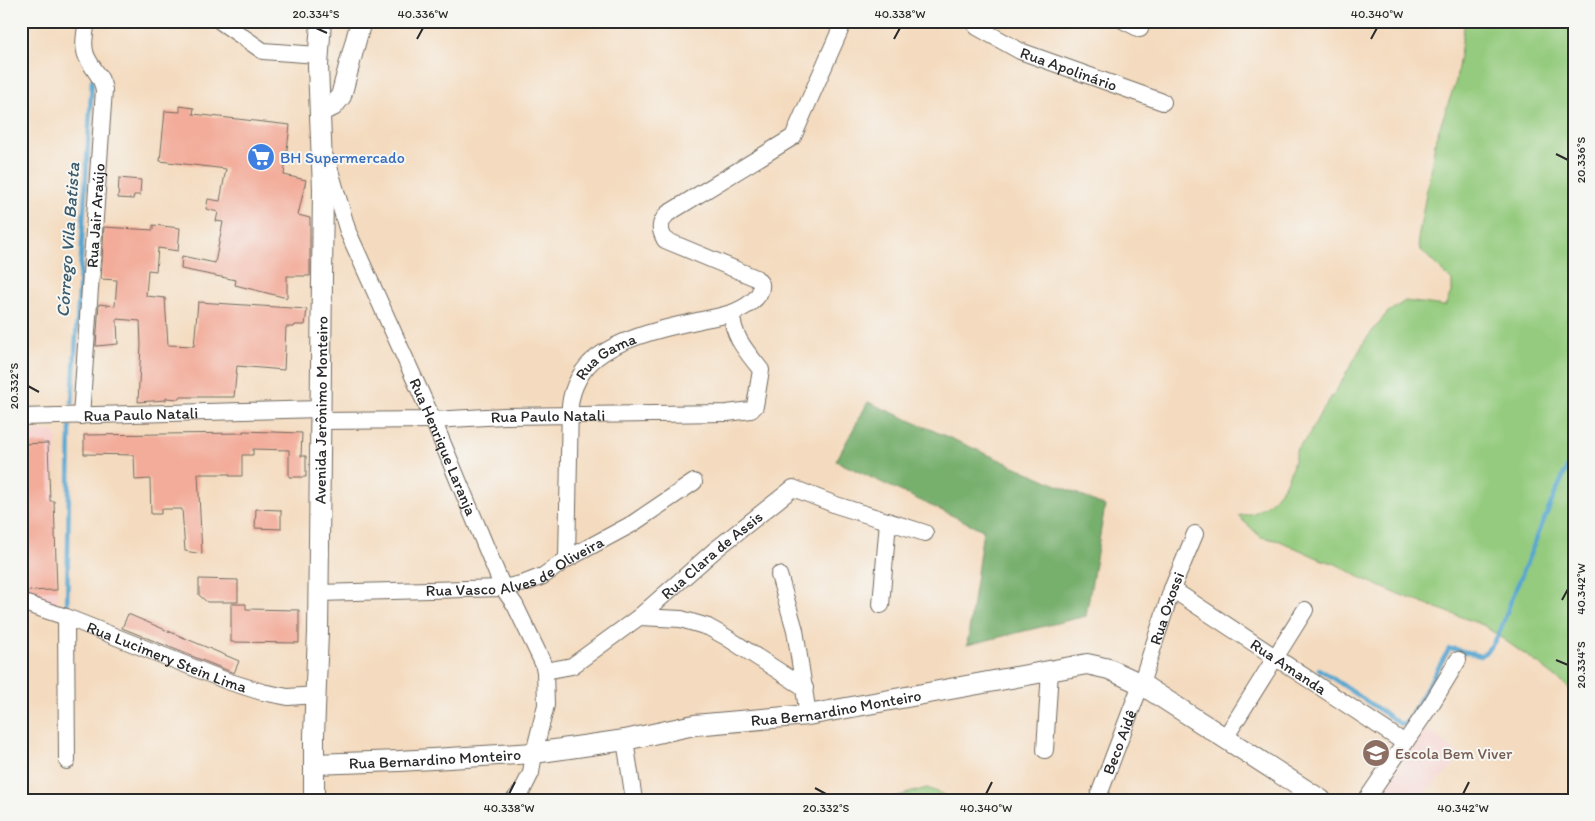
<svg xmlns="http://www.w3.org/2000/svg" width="1595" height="821" font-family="Itim,sans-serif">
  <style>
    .built { fill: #f7d0cd }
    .green { fill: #94cb7e; stroke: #607b54 }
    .forest { fill: #77af6d; stroke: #516d4c }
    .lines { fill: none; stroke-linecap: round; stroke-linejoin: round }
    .stream { stroke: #56a6d0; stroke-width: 4.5 }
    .building { fill: #f3ac9a }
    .minor-casing { stroke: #71695f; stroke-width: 18 }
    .tertiary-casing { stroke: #71695f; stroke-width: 22 }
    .minor { stroke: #fff; stroke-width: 16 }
    .tertiary { stroke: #fff; stroke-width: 20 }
    .ticks { fill: none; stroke: #2b2b2b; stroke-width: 2 }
    .labels { text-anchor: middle; stroke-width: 4; stroke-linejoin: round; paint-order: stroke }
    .street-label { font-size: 16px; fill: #2b2b2b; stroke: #f6f6f2 }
    .shop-label { font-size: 16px; fill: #366cbe; stroke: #f6f6f2; text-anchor: start }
    .education-label { font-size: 16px; fill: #785e54; stroke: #f6f6f2; text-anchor: start }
    .water-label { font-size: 18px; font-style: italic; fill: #3c5c6d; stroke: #f6f6f2 }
    .neatline { fill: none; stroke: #2b2b2b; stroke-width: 2 }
    .ticks-label { font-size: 12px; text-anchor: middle; fill: #2b2b2b }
  </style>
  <rect width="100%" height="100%" fill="#f6f6f2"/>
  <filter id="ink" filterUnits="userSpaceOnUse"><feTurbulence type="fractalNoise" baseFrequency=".02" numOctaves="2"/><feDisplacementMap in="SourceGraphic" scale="10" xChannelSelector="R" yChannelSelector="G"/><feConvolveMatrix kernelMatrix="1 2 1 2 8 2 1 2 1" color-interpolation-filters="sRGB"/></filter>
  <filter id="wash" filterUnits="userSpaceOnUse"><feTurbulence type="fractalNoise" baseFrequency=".0096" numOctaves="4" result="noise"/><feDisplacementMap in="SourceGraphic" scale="20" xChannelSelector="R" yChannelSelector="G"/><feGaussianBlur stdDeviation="1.12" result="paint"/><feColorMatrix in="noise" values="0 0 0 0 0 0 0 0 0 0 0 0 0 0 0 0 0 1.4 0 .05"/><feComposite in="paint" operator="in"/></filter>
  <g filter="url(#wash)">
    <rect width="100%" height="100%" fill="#f4dbbf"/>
    <path class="built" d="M50,431l5,2 2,6 -4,52 5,118 -37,-12v-165z
      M1427,729l35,28 -45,43 -40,-1z"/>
    <path class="green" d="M1465,21h109v671l-34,-27 -57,-40 -90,-33 -30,-13 -27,-15 -16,-5 -40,-18 -19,-4 -23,-21 16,-3 17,-11 13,-16 8,-18 5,-20 11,-11 13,-25 18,-26 27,-47 21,-26 18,-12 40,5 7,-16v-9l-32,-32 -2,-10 18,-101 20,-57z
      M927,788l27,11 9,1h-79z"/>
    <path class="forest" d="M868,402l237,104 -19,110 -119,29 16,-115 -147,-69z"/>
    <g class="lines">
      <path class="stream" d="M72,403l20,-323
        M67,613l3,-186
        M1319,669l83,56 5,-3 42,-73h6l26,7c22,-18 21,-35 32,-60 20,-47 37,-96 61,-142"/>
    </g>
    <g id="blocks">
      <path class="building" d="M180,106l14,2 -1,6 97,11 -6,50 22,5 -8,35 12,3v58h-23v22l-52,-13 1,-5 -55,-11 1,-13 33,7 8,-41 -7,-1 2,-9 -12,-3 2,-10 12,2 6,-32 -66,-8 5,-50 15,1z
        M119,178l22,2 -1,15h-6l-1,4 -15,-1z
        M153,225l27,3 -2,23 -20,-3 -2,23 -8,-1 -2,26 19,2 3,47 26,1 4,-44 109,7 -2,16h-10l-1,2h-8l-2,43 -47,-4 -3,31h-55v2l-13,-1v2l-28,2 3,-57 -1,-24 -23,-2 1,25 -22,2 3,-42 16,2 2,-26 -16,-1 3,-52 49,3z
        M243,431l59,2 -1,23h5v21h-17v-27l-36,-1v6h-11v21h-13v-2h-31l4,80 -17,-3 -3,-42h-21v5h-10l-1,-35 -15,1 -1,-25 -50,-1v-19l159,-2z
        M48,443l2,58h4l3,89 -36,1v-147z
        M256,509l25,1v19l-26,-1z
        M199,579l39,1v22h-31l-8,-7z
        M231,604h15v5l53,1v33l-68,-1z
        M128,614l111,47 -5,12 -112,-45z"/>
    </g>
  </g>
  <g filter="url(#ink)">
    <use href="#blocks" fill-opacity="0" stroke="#71695f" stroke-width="1"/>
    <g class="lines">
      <g class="minor-casing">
        <g id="minor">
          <path d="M220,21l43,30 55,4"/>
          <path id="s1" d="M972,21l5,6 43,24 143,51"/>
          <path d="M1124,21l16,8"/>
          <path id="s2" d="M327,160l21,72 85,188 70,168 12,17 27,56 3,10 1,34 -12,48 -3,20 -9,18 -8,9"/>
          <path id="s3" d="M81,416l23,-326c-2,-13 -9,-18 -15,-29 -8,-12 -4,-27 -2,-40"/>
          <path id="s4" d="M21,417l299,-8"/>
          <path id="s5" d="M319,421l114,-1 71,-4 223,-3 24,-3 4,-4 6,-36c-14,-18 -29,-34 -29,-57"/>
          <path id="s6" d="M567,559l3,-154c2,-18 12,-37 27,-48 24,-19 70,-30 100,-36 11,-3 23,-4 34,-8 12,-4 32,-15 30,-29l-5,-6 -91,-38c-6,-11 -6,-16 2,-26l126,-77 51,-116"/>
          <path d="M779,575l16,55 13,85"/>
          <path id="s7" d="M1172,589l233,154"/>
          <path id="s8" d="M318,593l185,-5 22,-5 18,-7 24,-17 65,-35 62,-42"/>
          <path id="s9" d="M21,602l45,15 161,64 35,11 26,5 28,-2"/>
          <path d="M881,605l7,-84"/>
          <path d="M66,617l1,144"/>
          <path d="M639,617l42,2 27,8 18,10 79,51"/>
          <path id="s10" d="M545,671l27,-5 67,-49 76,-67 78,-62 43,17 89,28"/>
          <path d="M1225,738l80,-128"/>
          <path d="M625,740l9,60"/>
          <path d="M1045,750l5,-79"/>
          <path id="s11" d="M1097,800l44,-116 31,-95 23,-55"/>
          <path d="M1366,800l66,-97 26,-43"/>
        </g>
      </g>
      <g class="tertiary-casing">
        <g id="tertiary">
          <path d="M320,111l13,-5 8,-10 20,-75"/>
          <path id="s12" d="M314,764l85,-3 135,-8 91,-13 69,-15 114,-10 279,-51 22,5 32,15 180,116"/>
          <path id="s13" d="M314,800v-65l4,-103 5,-443 -5,-123 3,-45"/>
        </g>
      </g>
      <use href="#minor" class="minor"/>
      <use href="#tertiary" class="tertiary"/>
    </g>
  </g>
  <path class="ticks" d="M316,28l11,5M417,39l6,-11M894,39l6,-11M1371,39l6,-11M1556,154l12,6M28,386l11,6M1562,600l6,-11M1556,660l12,5M815,788l11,6M509,794l6,-12M986,794l6,-12M1463,794l6,-12"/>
  <defs>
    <g id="supermarket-disc" transform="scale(1.4375)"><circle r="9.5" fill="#3f7fe0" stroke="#f6f6f2"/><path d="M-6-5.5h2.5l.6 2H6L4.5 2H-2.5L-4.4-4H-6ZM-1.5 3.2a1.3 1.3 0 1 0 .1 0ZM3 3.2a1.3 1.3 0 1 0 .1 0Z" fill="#fff"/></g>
    <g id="school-disc" transform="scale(1.4375)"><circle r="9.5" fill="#8d6e63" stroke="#f6f6f2"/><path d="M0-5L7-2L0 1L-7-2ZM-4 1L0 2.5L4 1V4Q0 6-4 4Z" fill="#fff"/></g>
  </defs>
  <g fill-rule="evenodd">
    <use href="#supermarket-disc" x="261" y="157"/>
    <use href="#school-disc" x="1376" y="753"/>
  </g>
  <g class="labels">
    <g class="street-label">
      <text dy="6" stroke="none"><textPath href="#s1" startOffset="109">Rua Apolinário</textPath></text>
      <text dy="6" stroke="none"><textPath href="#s3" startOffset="201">Rua Jair Araújo</textPath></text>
      <text dy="6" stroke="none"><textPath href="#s6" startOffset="218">Rua Gama</textPath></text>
      <text dy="6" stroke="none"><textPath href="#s13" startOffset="390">Avenida Jerônimo Monteiro</textPath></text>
      <text dy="6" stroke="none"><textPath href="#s4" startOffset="120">Rua Paulo Natali</textPath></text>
      <text dy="6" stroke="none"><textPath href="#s5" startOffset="229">Rua Paulo Natali</textPath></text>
      <text dy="6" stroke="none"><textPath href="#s2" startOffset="310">Rua Henrique Laranja</textPath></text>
      <text dy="6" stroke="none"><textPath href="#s10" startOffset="206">Rua Clara de Assis</textPath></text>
      <text dy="6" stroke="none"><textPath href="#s8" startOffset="202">Rua Vasco Alves de Oliveira</textPath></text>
      <text dy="6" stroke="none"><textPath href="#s11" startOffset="204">Rua Oxossi</textPath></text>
      <text dy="6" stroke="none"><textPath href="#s9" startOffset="156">Rua Lucimery Stein Lima</textPath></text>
      <text dy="6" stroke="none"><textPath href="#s7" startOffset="140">Rua Amanda</textPath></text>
      <text dy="6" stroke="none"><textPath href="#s12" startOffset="526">Rua Bernardino Monteiro</textPath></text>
      <text dy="6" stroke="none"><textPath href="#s11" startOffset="62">Beco Aidê</textPath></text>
      <text dy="6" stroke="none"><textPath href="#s12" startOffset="121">Rua Bernardino Monteiro</textPath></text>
    </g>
    <g class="shop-label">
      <text x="280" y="163">BH Supermercado</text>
    </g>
    <g class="education-label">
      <text x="1395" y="759">Escola Bem Viver</text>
    </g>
    <g class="water-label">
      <text transform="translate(68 240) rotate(-86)" y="6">Córrego Vila Batista</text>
    </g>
  </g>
  <rect width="1595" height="821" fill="none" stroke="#f6f6f2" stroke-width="55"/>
  <rect x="28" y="28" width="1540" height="766" class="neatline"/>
  <g class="ticks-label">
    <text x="316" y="18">20.334°S</text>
    <text x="423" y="18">40.336°W</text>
    <text x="900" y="18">40.338°W</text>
    <text x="1377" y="18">40.340°W</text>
    <text transform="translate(1581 160) rotate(-90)" y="4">20.336°S</text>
    <text transform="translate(14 386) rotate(-90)" y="4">20.332°S</text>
    <text transform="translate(1581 589) rotate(-90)" y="4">40.342°W</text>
    <text transform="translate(1581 665) rotate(-90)" y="4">20.334°S</text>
    <text x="509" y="812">40.338°W</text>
    <text x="826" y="812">20.332°S</text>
    <text x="986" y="812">40.340°W</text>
    <text x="1463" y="812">40.342°W</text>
  </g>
</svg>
